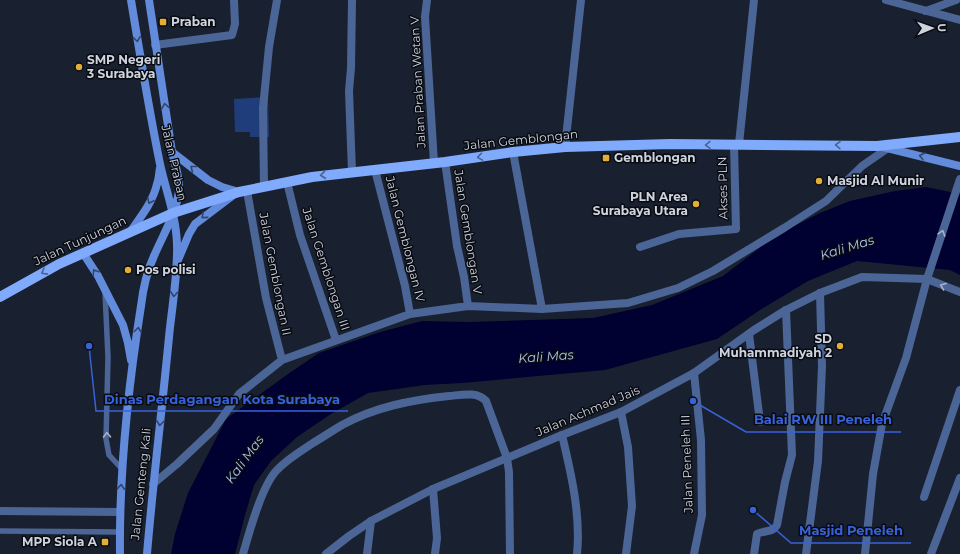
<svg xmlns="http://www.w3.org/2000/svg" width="960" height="554" font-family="Montserrat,sans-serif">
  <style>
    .green { fill: #203d7b }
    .water { fill: #000031 }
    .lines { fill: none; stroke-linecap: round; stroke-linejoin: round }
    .service { stroke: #4c6597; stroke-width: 5.5 }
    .minor { stroke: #4c6597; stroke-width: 8 }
    .tertiary { stroke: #4c6597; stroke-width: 8 }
    .secondary { stroke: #638bdb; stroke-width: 8 }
    .primary { stroke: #80aafc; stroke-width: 10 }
    .oneway { stroke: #31456c }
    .oneway2 { stroke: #4a6292 }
    .oneway3 { stroke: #a7b2c9 }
    .poi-dot { fill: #e3ae35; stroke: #080b11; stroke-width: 1.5 }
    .labels { text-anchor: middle; stroke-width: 3; stroke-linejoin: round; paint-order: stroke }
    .poi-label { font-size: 12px; font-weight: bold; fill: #ced3de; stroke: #080b11; text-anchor: start }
    .street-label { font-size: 12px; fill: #ced3de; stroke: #080b11 }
    .water-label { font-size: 13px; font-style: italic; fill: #acc2eb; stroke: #080b11 }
    .leader { fill: none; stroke: #3862d9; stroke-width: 1.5 }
    .callout-dot { fill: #3862d9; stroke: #080b11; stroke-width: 1.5 }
    .callout-label { font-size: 13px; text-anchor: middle; font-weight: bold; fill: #3862d9; stroke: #080b11; stroke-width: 3; stroke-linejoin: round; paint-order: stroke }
  </style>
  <rect width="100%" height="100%" fill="#192130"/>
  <path class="green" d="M268,97l1,40h-19v-5h-15l-1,-33z"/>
  <path class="water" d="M926,187l34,7v81l-10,-5 -93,-9 -49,20 -48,29 -43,29 -112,31 -143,13 -37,2 -57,8 -37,21 -34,23 -26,24 -17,24 -9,30 -10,39h-64l4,-20 13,-41 38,-74 62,-45 31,-21 61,-21 42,-11 46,1 125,-4 59,-13 71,-29 52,-40 45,-23 30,-12 45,-10z"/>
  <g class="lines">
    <path class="service" d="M105,292l3,65 -2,82 3,16 13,14
      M0,531l119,1"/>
    <path class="minor" d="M427,0l-2,17 9,146
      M926,11l30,-11
      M155,45l77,-10 3,-11 -1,-24
      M739,144l15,-144
      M565,147l16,-147
      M513,152l29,157
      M445,162l12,84 7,31 4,29
      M375,170l30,116 5,28
      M352,172l-3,-81 2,-23 1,-68
      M287,182l13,53 36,105
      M264,187l-1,-79 6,-61 8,-47
      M247,191l19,107 16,62
      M640,247l39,-13 57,-5 -2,-85
      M749,334l11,88
      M621,412l7,35 4,59 -6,48
      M562,435c9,38 19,80 15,119
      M153,484l24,-20 37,-35 25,-35 43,-34 128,-46 58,-8 74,3 86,-6 50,-15 35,-17 71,-43 42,-27 36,-35 26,-18
      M433,489l4,49 -2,16
      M924,497l36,-107
      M0,511l120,1
      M243,554c6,-21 19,-69 34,-84 10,-11 24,-19 36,-27 10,-6 19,-12 29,-18 33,-18 69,-25 107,-29 12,-1 28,-5 37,5l21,57 2,14 1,82
      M367,554l4,-33
      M694,554l8,-39 -1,-75 -7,-67
      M754,554l3,-20c7,-4 16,-1 20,-9l8,-43 7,-27 -6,-145
      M806,554l12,-93 4,-95 -2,-73
      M865,554l8,-80 9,-50 24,-66 21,-79
      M931,554l29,-76"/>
    <path class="tertiary" d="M886,0l74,20
      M927,279l33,-100
      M326,554l23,-18 22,-15 62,-32 129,-54 59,-23 73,-39 60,-43 32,-20 34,-17 42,-16 65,2 33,13"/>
    <path class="secondary" d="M131,0c9,55 18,110 29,164 6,27 16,52 17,80 1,31 -5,62 -8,93 -7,73 -16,145 -22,217
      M883,147l77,19
      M172,152l36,28 14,7 17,5
      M130,232c10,-14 23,-30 27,-48 2,-5 2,-11 3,-16
      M83,253l15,23 25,49 5,18 3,17
      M178,260l11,-26 6,-10 37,-28
      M120,554c-1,-83 8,-166 21,-248 2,-17 6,-35 13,-50 9,-21 22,-42 25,-65 1,-13 -4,-27 -7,-39l-23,-152"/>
    <path class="primary" d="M0,297l59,-33 114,-51 66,-21 73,-15 133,-15 68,-10 52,-5 105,-3 207,2 83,-9"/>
  </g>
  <defs><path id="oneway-chevron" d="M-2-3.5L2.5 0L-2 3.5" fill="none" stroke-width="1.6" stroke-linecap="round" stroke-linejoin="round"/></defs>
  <g class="oneway">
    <use href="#oneway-chevron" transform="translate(137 39) rotate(82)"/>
    <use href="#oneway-chevron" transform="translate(165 106) rotate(-99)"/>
    <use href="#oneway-chevron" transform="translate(922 156) rotate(-166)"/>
    <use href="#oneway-chevron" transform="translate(193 168) rotate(-142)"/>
    <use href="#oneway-chevron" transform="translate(150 201) rotate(117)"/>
    <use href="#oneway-chevron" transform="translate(204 216) rotate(139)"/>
    <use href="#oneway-chevron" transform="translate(95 272) rotate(-123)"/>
    <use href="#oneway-chevron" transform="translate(174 294) rotate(95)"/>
    <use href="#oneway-chevron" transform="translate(138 330) rotate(-83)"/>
    <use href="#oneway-chevron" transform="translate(160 423) rotate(97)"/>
    <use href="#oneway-chevron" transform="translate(121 487) rotate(-87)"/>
  </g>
  <g class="oneway2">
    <use href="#oneway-chevron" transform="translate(708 145) rotate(179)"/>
    <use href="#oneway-chevron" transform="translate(838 145) rotate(-179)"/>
    <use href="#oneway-chevron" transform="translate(480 157) rotate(171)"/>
    <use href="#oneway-chevron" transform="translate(323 175) rotate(174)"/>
    <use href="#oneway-chevron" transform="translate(44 272) rotate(151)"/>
  </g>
  <g class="oneway3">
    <use href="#oneway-chevron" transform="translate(942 233) rotate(-72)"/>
    <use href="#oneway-chevron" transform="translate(943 286) rotate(-159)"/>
    <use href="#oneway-chevron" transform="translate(107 435) rotate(-91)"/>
  </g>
  <g class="poi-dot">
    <rect x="159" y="18" width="8" height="8" rx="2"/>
    <circle cx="79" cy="67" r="4"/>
    <rect x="602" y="154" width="8" height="8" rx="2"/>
    <circle cx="819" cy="181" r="4"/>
    <circle cx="696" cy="204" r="4"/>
    <circle cx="128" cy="270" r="4"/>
    <circle cx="840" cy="346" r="4"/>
    <rect x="101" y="538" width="8" height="8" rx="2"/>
  </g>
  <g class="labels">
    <g class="poi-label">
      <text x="171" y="26">Praban</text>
      <text x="87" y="64">SMP Negeri<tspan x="87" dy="14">3 Surabaya</tspan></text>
      <text x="614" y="162">Gemblongan</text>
      <text x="827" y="185">Masjid Al Munir</text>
      <text x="688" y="201" text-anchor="end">PLN Area<tspan x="688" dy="14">Surabaya Utara</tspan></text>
      <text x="136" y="274">Pos polisi</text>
      <text x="832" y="343" text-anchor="end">SD<tspan x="832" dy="14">Muhammadiyah 2</tspan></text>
      <text x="97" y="546" text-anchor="end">MPP Siola A</text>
    </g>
    <g class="street-label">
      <text transform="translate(418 82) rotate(-93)" y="4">Jalan Praban Wetan V</text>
      <text transform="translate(521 140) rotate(-6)" y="4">Jalan Gemblongan</text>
      <text transform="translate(174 163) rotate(77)" y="4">Jalan Praban</text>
      <text transform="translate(723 188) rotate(-91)" y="4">Akses PLN</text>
      <text transform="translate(468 232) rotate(81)" y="4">Jalan Gemblongan V</text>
      <text transform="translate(405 239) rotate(76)" y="4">Jalan Gemblongan IV</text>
      <text transform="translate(80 241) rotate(-25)" y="4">Jalan Tunjungan</text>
      <text transform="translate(326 269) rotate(72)" y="4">Jalan Gemblongan III</text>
      <text transform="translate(275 274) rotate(79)" y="4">Jalan Gemblongan II</text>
      <text transform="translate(588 411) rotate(-23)" y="4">Jalan Achmad Jais</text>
      <text transform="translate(687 464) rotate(-92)" y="4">Jalan Peneleh III</text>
      <text transform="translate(141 484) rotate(-84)" y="4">Jalan Genteng Kali</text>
    </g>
    <g class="water-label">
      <text transform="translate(847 247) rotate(-17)" y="5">Kali Mas</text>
      <text transform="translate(546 356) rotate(-4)" y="5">Kali Mas</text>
      <text transform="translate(244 459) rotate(-54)" y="5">Kali Mas</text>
    </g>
  </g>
  <path class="leader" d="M89 346L96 411H348M693 401L746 432H901M753 510L791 543H911"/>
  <g class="callout-dot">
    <circle cx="89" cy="346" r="4"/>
    <circle cx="693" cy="401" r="4"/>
    <circle cx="753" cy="510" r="4"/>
  </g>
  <g class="callout-label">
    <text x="222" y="404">Dinas Perdagangan Kota Surabaya</text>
    <text x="823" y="424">Balai RW III Peneleh</text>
    <text x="851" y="535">Masjid Peneleh</text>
  </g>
  <g transform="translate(932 28) rotate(88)" stroke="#080b11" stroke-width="3" paint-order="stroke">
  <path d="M0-3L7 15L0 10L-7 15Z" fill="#ced3de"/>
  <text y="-6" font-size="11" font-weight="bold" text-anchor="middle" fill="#ced3de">U</text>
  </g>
</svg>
